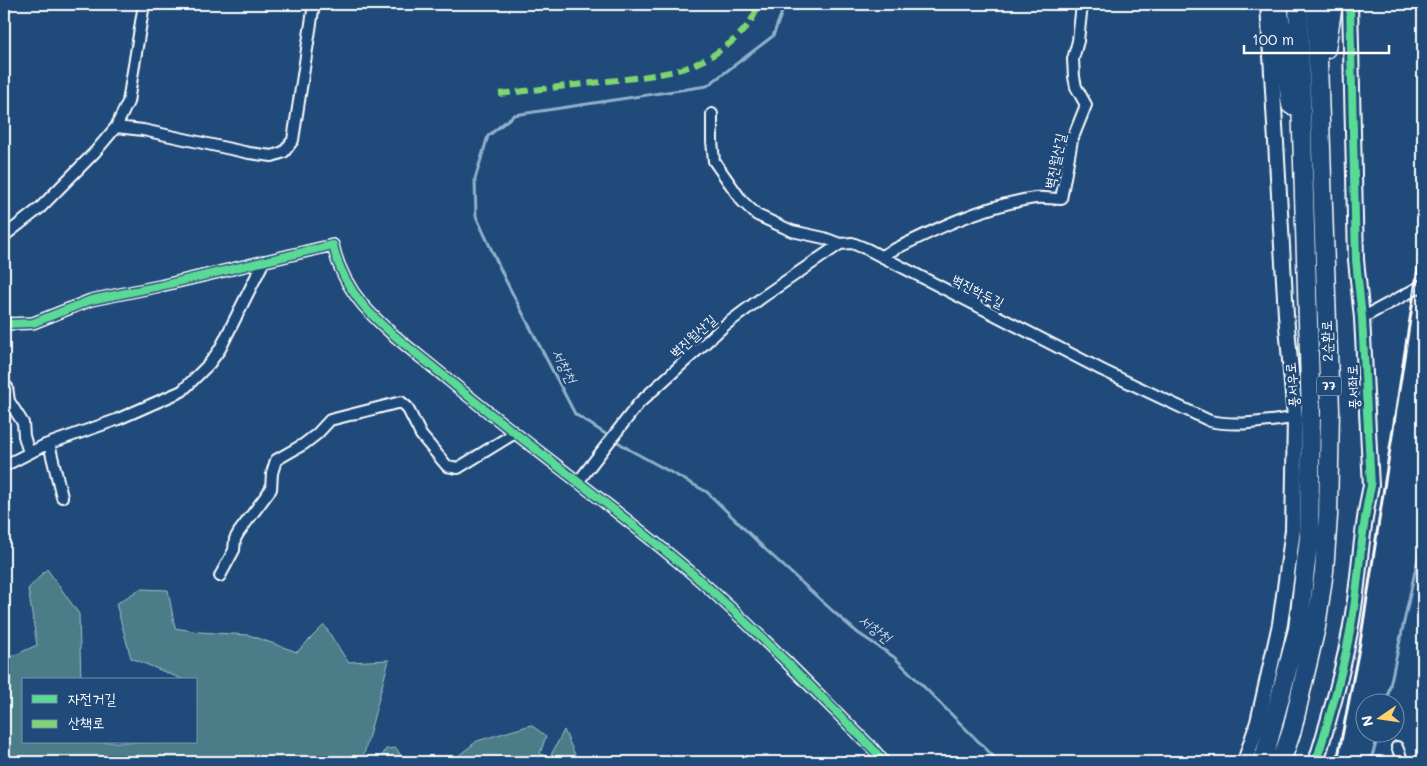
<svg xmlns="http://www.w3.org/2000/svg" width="1427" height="766" font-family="Mali,'Poor Story',sans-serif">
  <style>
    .green { fill: #4b7d89; stroke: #a5bec4 }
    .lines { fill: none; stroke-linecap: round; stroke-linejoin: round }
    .stream { stroke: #92b0cb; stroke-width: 3 }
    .street-casing { stroke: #fff; stroke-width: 14 }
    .secondary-casing { stroke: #fff; stroke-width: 18 }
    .highway-casing { stroke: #fff; stroke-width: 21 }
    .street { stroke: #1f4a7a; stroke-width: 10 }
    .secondary { stroke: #1f4a7a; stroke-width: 14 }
    .highway { stroke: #1f4a7a; stroke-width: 18 }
    .rail { stroke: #fff; stroke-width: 3 }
    .quiet { stroke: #7fd670; stroke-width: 6; stroke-dasharray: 12 6; stroke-linecap: butt }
    .cycleway-casing { stroke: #1f4a7a; stroke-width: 11 }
    .cycleway { stroke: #5adb95; stroke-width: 8 }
    .labels { text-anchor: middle; stroke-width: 5; stroke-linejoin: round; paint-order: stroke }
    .shield { fill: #1f4a7a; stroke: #bcc9d7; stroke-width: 1 }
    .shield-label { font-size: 12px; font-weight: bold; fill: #fff }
    .street-label { font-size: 14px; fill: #fff; stroke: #1f4a7a }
    .water-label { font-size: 15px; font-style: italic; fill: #d2dee9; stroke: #1f4a7a }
  </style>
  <rect width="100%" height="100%" fill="#1f4a7a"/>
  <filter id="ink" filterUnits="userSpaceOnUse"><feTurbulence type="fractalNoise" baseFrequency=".02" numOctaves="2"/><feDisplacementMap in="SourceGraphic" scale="10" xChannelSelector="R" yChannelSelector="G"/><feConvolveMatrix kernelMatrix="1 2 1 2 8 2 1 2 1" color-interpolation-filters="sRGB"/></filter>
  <g filter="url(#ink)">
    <path class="green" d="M47,569l32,45 2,66h-57v62h172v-62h-12l-53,-22 -15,-54 24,-15 28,1 7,38 24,4 50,3 48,17 27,-27 24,37 41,-2 -27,102h-358v-102l33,-15 -9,-56z
      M531,725l15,11 -6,18 10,3 14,-27 12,27 11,5h-180l46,-2 24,-19z
      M396,748l9,14h-26l7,-13z"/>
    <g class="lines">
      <path class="stream" d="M785,4l-12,32 -66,50 -193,29 -26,21 -13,43 1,37 29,63 70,135 55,36 77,42 59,58 70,64 22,19 36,24 105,105
        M1386,704l37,-169
        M1370,762l9,-28"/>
      <g class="street-casing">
        <path id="street" d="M712,114v27l2,20 28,40 15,14 35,16 32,7 16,6 12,-1 15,6 235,121 108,51c27,6 57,0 85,-3
          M116,127l27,3 106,23 23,3 12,-4 9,-12 21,-136
          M4,236l36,-28 55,-56 21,-25 12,-25 16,-98
          M881,256c49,-24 99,-50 154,-58 8,-1 18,1 26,1l11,-59 14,-35 -10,-18 -2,-10 -1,-18 5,-18 4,-37
          M1362,318l61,-33
          M4,324l29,-1 58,-23 69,-14 173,-41c5,23 15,42 30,60 25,29 59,52 88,77 80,66 165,126 243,193 63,55 121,116 180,175l10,12
          M7,387l2,14 14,22 1,13 5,17
          M49,444l13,53
          M4,466l41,-21 71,-25 66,-29 27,-27 11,-15 44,-88
          M578,482l61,-79 85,-77 40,-30 76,-52
          M220,576l14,-26 1,-11 4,-7 32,-43 1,-16 4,-13 28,-16 13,-10 13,-14 71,-18 6,5 14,28 26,31 11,2 57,-35
          M1397,747l6,15"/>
      </g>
      <g class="secondary-casing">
        <path id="secondary" d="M1245,762l13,-40 22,-98 13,-94 2,-112 -9,-103 -18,-311
          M1316,762c15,-49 29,-97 37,-148 7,-42 8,-86 18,-128l-9,-168 -6,-58 -6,-256"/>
      </g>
      <g class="highway-casing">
        <path id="highway" d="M1278,4l13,101
          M1326,49l7,-45
          M1263,762l35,-133 11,-92 2,-120 -13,-413
          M1281,762l11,-32 24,-103 8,-56 4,-55 2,-106 -14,-406"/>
      </g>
      <use href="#street" class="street"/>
      <use href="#secondary" class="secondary"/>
      <use href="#highway" class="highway"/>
      <path class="rail" d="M1337,762l23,-119 63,-408"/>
      <path class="quiet" d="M499,94c34,-4 68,-8 102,-12 30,-4 61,-6 90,-16 24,-9 62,-35 67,-62"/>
      <g class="cycleway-casing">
        <path id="cycleway" d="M4,324l29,-1 58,-23 69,-14 173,-41c5,23 15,42 30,60 25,29 59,52 88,77 80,66 165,126 243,193 63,55 121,116 180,175l10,12
          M1316,762c15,-49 29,-97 37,-148 7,-42 8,-86 18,-128l-9,-168 -6,-58 -6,-256"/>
      </g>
      <use href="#cycleway" class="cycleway"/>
    </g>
  </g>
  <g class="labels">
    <rect class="shield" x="1316.5" y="376.5" width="25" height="19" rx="4"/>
    <g class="shield-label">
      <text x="1329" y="390">77</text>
    </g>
    <g class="street-label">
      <text transform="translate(1055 161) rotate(-78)" y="5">벽진월산길</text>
      <text transform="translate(978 291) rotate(27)" y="5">벽진학두길</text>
      <text transform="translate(693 336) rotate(-42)" y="5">벽진월산길</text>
      <text transform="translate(1327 341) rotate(-92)" y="5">2순환로</text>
      <text transform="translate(1292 385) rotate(-95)" y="5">풍서우로</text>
      <text transform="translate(1353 387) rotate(-93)" y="5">풍서좌로</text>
    </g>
    <g class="water-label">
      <text transform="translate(564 366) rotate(63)" y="5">서창천</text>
      <text transform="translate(875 629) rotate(37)" y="5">서창천</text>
    </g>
  </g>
  <rect width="1427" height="766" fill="none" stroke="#1f4a7a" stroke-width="20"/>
  <rect x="10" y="10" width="1407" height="746" fill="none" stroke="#fff" stroke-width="2" filter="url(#ink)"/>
  <rect x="22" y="678" width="175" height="65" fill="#1f4a7a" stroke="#7992af"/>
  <rect x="32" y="695" width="25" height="8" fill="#5adb95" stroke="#7992af"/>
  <text x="68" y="704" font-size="15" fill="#ffffff">자전거길</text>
  <rect x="32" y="720" width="25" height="8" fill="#7fd670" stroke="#7992af"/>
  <text x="68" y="728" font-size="15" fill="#ffffff">산책로</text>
  <g transform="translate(1380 718) rotate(257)"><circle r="24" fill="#1f4a7a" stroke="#7992af"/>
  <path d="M0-4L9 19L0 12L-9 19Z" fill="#ffd166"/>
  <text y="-8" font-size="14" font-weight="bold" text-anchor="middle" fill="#ffffff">N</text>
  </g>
  <path d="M1244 45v8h145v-8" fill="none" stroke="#ffffff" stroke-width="2.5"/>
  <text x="1252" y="45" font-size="15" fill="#ffffff" stroke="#1f4a7a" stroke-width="4" paint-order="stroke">100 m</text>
</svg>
